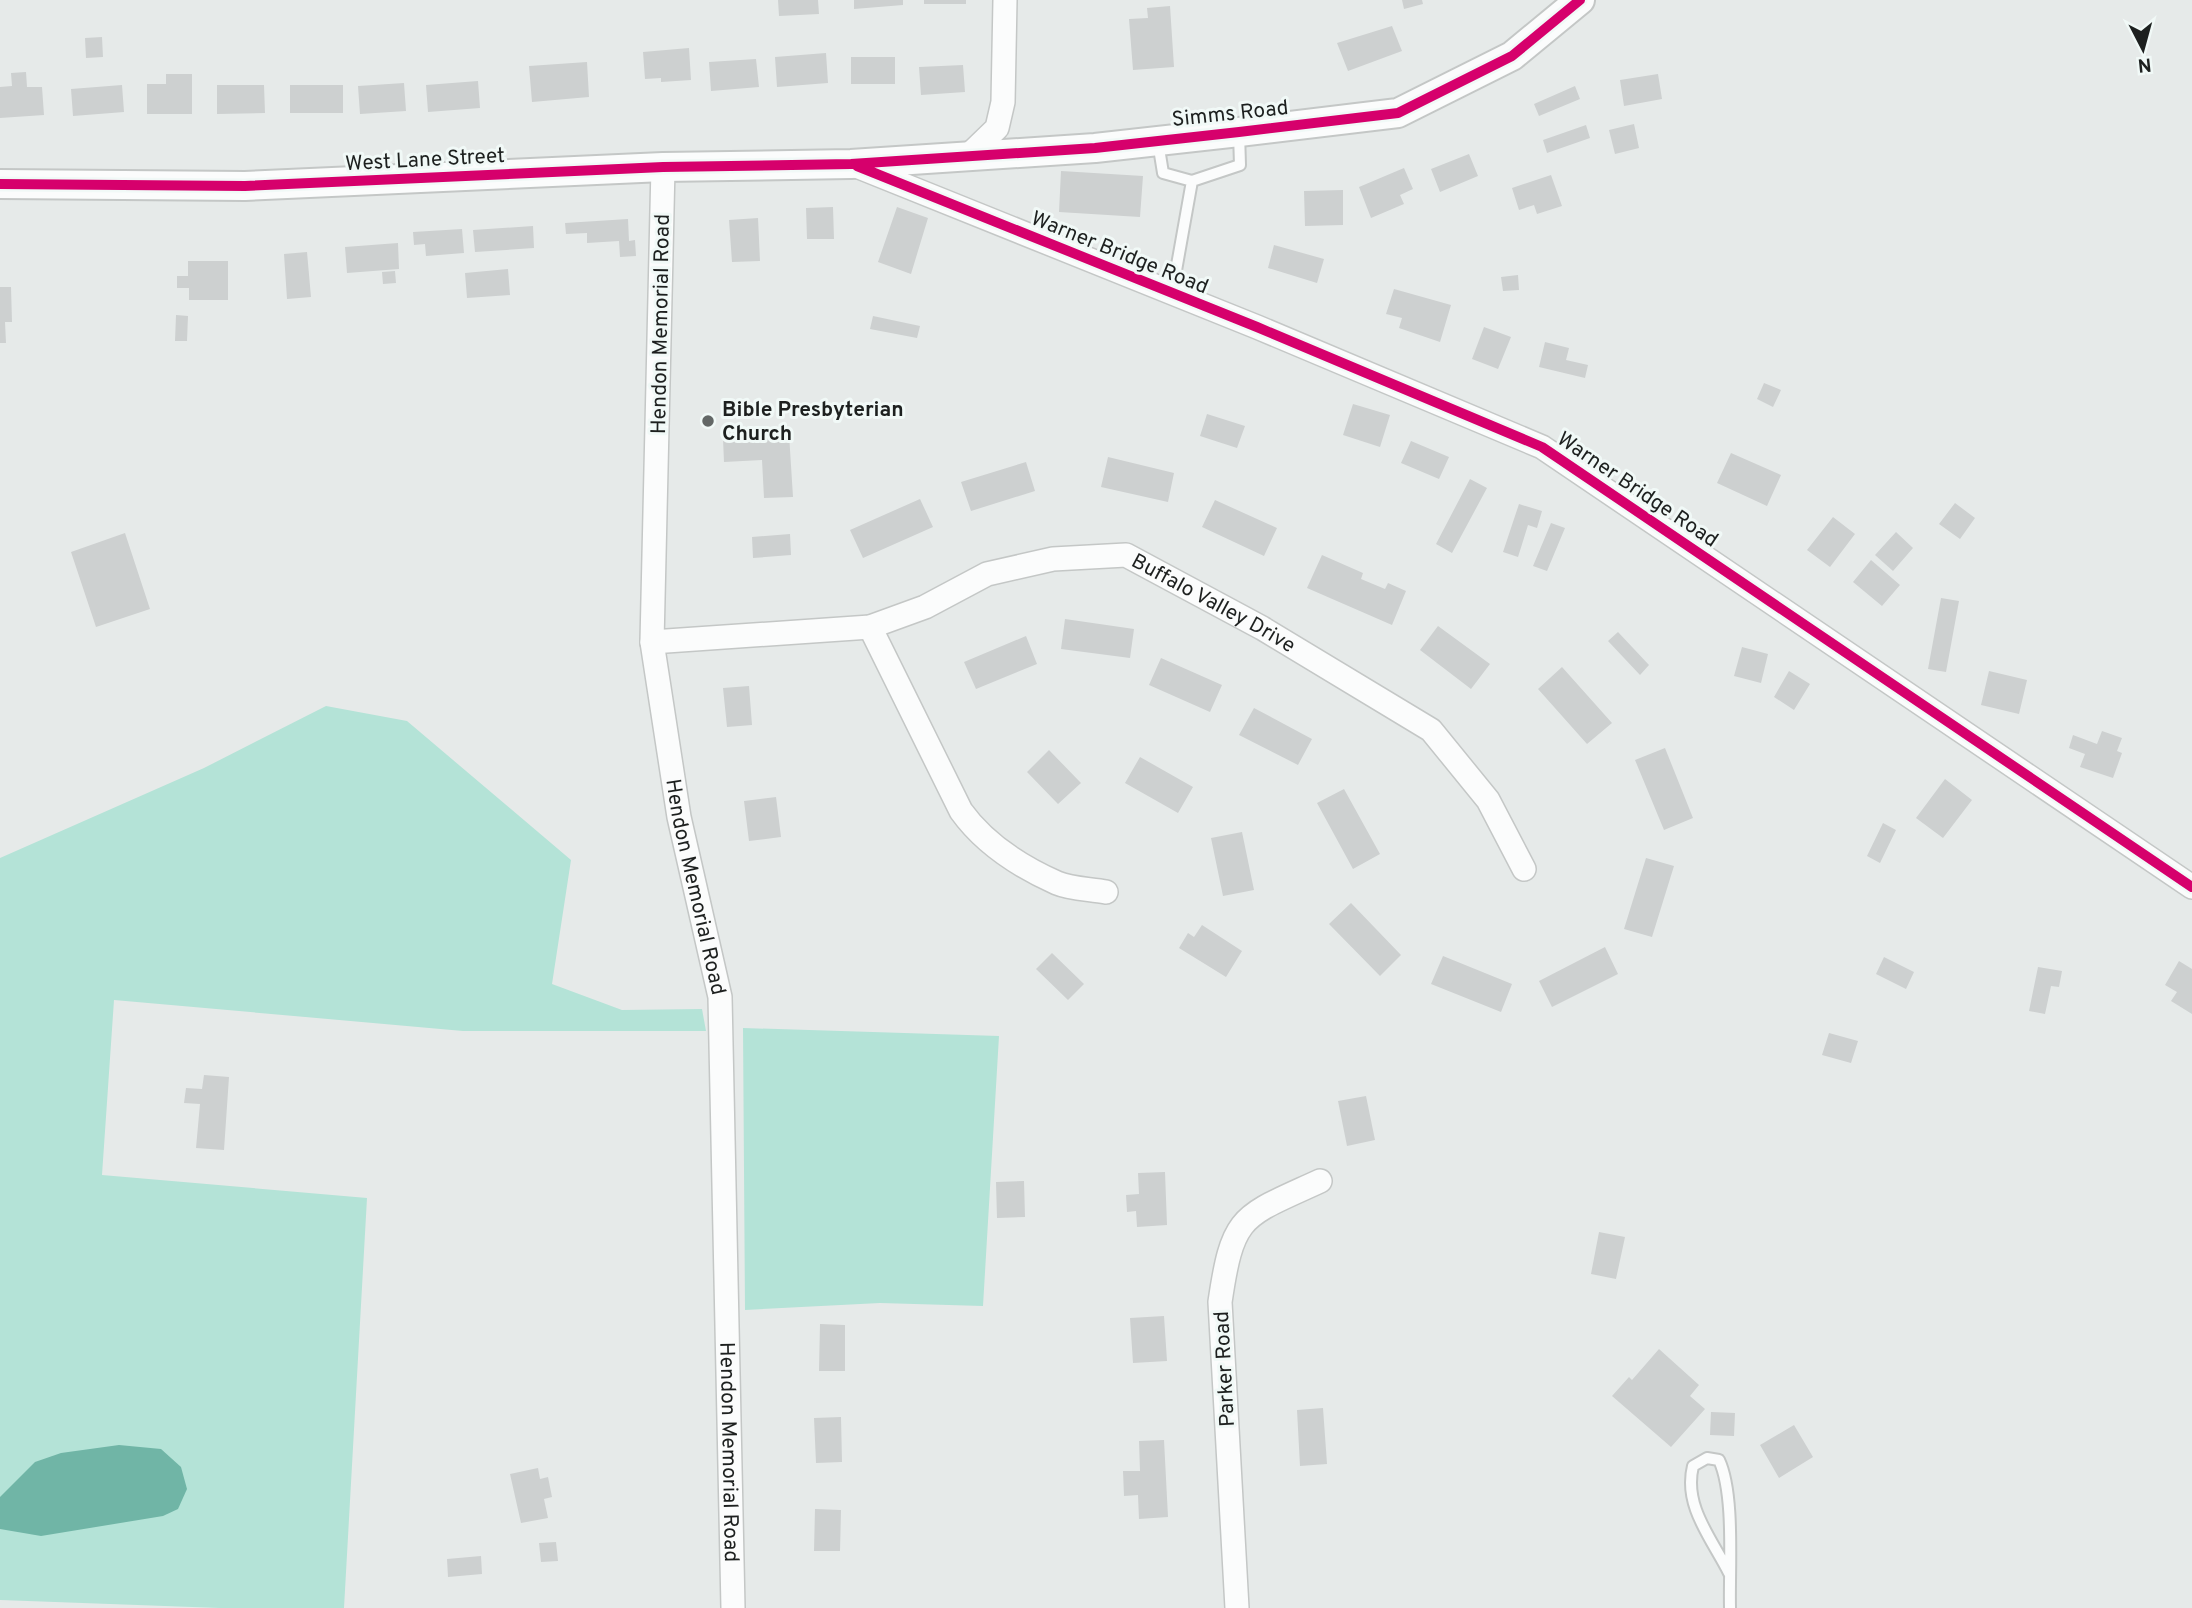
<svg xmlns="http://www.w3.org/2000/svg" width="2192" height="1608" font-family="Overpass,sans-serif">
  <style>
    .green { fill: #b4e3d7 }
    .water { fill: #70b5a6 }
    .building { fill: #cdd0d0 }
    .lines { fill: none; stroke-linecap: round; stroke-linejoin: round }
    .service-casing { stroke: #c4c7c6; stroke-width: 14 }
    .minor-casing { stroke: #c4c7c6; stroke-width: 26 }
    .tertiary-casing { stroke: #c4c7c6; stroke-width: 32 }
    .service { stroke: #fbfcfc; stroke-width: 10 }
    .minor { stroke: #fbfcfc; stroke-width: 23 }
    .tertiary { stroke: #fbfcfc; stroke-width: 28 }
    .cycleway-casing { stroke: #f1f9f7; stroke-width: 15 }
    .cycleway { stroke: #d6006c; stroke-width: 10 }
    .poi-dot { fill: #636766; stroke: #f1f9f7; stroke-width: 2.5 }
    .labels { text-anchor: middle; stroke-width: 6; stroke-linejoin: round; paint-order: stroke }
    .street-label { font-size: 21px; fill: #1d201f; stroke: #f1f9f7 }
    .poi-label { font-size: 21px; font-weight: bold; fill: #1d201f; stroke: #f1f9f7; text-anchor: start }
  </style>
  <rect width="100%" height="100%" fill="#e6eae9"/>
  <path class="green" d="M326,706l81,15 164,139 -19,124 70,26 80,-1 4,22h-243l-349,-31 -12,175 265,23 -23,410h-124l-220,-8v-742l204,-90z
    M743,1028l256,8 -16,270 -103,-3 -135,7z"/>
  <path class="water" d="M119,1445l42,4 20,18 6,22 -9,20 -15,7 -122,20 -41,-7v-32l35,-35 26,-9z"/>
  <path class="building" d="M778,0h40l1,14 -40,2z
    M854,0h49v5l-49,4z
    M924,0h42v4h-42z
    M1402,0h20l1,4 -19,5z
    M1170,6l4,61 -41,3 -4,-51 19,-1 -1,-10z
    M1392,26l10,25 -54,20 -11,-28z
    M102,37l1,20 -17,1 -1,-20z
    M689,48l2,32 -30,2v-4l-16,1 -2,-27z
    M826,53l2,30 -51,4 -2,-30z
    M851,57h44v27h-44z
    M756,59l3,28 -48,4 -2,-29z
    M587,62l2,35 -57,5 -3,-36z
    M963,65l2,27 -44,3 -2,-28z
    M26,72l1,15h15l2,28 -44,3v-31l12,-1 -1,-13z
    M166,74h26v40h-45v-30h19z
    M1658,74l4,25 -38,7 -4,-26z
    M478,81l2,27 -52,4 -2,-27z
    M404,83l2,28 -46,3 -2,-28z
    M122,85l2,27 -51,4 -2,-27z
    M217,85h47l1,28 -48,1z
    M290,85h53v28h-53z
    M1575,86l5,13 -41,17 -5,-12z
    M1634,124l5,24 -24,6 -6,-24z
    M1586,125l4,13 -43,15 -4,-13z
    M1469,154l9,22 -38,16 -9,-23z
    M1404,168l9,21 -13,6 4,9 -33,14 -12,-31z
    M1061,171l82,5 -3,41 -81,-5z
    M1551,175l11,31 -25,8 -3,-9 -15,5 -7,-22z
    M1343,190v35l-38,1 -1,-35z
    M833,207l1,32h-27l-1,-31z
    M897,207l31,11 -17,56 -33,-12z
    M758,218l2,43 -28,1 -3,-42z
    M628,219l1,22 6,-1 1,16 -16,1 -1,-16 -32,2v-10l-21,1 -1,-11z
    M533,226l1,22 -59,4 -2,-22z
    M462,229l2,24 -38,3 -1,-12 -11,1 -1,-13z
    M398,243l1,26 -52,4 -2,-26z
    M1274,245l50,14 -7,24 -49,-15z
    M307,252l4,45 -24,2 -3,-45z
    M188,261h40v39h-39v-12h-12v-12h11z
    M508,269l2,26 -43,3 -2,-25z
    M395,271l1,12 -13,1 -1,-12z
    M1518,275l1,15 -16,1 -2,-14z
    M0,287h11l1,35h-7l1,21h-6z
    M1394,289l57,16 -11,37 -41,-14 3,-10 -16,-4z
    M176,315l12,1 -1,25h-12z
    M873,316l47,10 -3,12 -47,-9z
    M1484,327l27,10 -13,32 -26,-10z
    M1545,342l24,6 -3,12 22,5 -3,13 -46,-11z
    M1764,383l17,7 -8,17 -16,-8z
    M1353,404l37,11 -10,32 -37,-12z
    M1207,414l38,12 -8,22 -37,-12z
    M789,434l4,63 -29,1 -2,-38 -38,2 -1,-24z
    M1411,441l38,16 -10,22 -38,-16z
    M1731,453l50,22 -14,31 -50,-23z
    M1108,457l66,16 -6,29 -67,-15z
    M1026,462l9,29 -64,20 -10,-29z
    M1470,479l17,9 -35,65 -16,-9z
    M920,499l13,28 -70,31 -13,-28z
    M1215,500l62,28 -13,28 -62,-29z
    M1955,503l20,15 -15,21 -21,-15z
    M1519,504l23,7 -5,17 -9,-3 -10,32 -15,-5z
    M1833,517l22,17 -25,33 -23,-17z
    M1551,523l14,5 -18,43 -14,-5z
    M1896,532l17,16 -20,23 -18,-16z
    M125,533l25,76 -54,18 -25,-75z
    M790,534l1,21 -38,3 -1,-21z
    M1322,555l41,18 -2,6 24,10 3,-6 18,8 -14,34 -85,-37z
    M1871,560l29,25 -18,21 -29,-24z
    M1941,598l18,3 -13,71 -18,-3z
    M1065,619l69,10 -4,29 -69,-9z
    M1438,626l52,38 -19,25 -51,-39z
    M1618,632l31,33 -9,10 -32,-34z
    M1026,636l11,28 -61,25 -12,-27z
    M1742,647l26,7 -7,29 -27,-7z
    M1161,658l61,27 -12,27 -61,-27z
    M1562,667l50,56 -25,21 -49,-55z
    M1789,671l21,13 -16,26 -20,-13z
    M1989,671l38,9 -8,34 -38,-9z
    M749,686l3,39 -25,2 -4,-39z
    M1254,708l58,31 -14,26 -59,-30z
    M2102,731l20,7 -5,13 5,2 -9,25 -33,-11 5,-13 -16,-6 4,-13 24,9z
    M1665,748l28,70 -29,12 -29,-70z
    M1049,750l32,33 -23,21 -31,-32z
    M1140,757l53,30 -15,26 -53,-30z
    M1945,779l27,21 -29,38 -27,-20z
    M1344,789l36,65 -27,15 -36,-66z
    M776,797l5,40 -32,4 -5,-40z
    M1883,823l13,7 -16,33 -13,-7z
    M1242,832l12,58 -31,6 -12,-58z
    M1646,858l28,8 -22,71 -28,-8z
    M1351,903l50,52 -21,21 -51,-52z
    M1202,925l40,26 -16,26 -47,-29 9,-15 6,4z
    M1605,947l13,27 -66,33 -13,-26z
    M1052,953l32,31 -16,16 -32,-31z
    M1443,956l69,28 -11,28 -70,-28z
    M1884,957l30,15 -8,17 -30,-15z
    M2179,961l13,8v45l-21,-13 6,-9 -12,-7z
    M2038,967l24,4 -3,16 -8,-1 -6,28 -16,-3z
    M1829,1033l29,8 -7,22 -29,-8z
    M204,1075l25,2 -5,73 -28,-2 4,-44 -16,-1 2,-15 16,1z
    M1366,1096l9,44 -28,6 -9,-45z
    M1165,1172l2,53 -30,2 -1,-16 -9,1 -1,-17 13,-1 -1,-21z
    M1024,1181l1,36 -28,1 -1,-36z
    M1599,1232l26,5 -9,42 -25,-5z
    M1164,1316l3,45 -34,2 -3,-45z
    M820,1324l25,1v46h-26z
    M1659,1349l40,36 -9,11 15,13 -34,38 -59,-51 17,-19 3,3z
    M1323,1408l4,56 -27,2 -3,-56z
    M1711,1412l24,1 -1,23 -24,-1z
    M841,1417l1,45 -26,1 -2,-45z
    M1794,1425l19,32 -34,21 -19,-33z
    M1164,1440l4,77 -29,2 -1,-24 -14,1 -1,-25h17l-1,-30z
    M538,1468l2,11 8,-2 4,20 -8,2 4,19 -27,5 -11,-49z
    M815,1509l26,1 -1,41h-26z
    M556,1542l2,19 -17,1 -2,-19z
    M481,1556l1,18 -34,3 -1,-18z"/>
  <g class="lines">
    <g class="service-casing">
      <path id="service" d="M1158,142l5,31 29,8
        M1172,293l20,-112 48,-16 -1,-32
        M1729,1573c-17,-34 -46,-67 -36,-107l14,-8 12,2c16,34 10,109 11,148"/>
    </g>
    <g class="minor-casing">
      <g id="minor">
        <path d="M968,156l29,-28 6,-26 2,-102"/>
        <path d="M854,165l403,162 285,120 650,440"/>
        <path id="s1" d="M663,167l-11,475 27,175 41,180 13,611"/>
        <path d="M870,627l91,184c23,32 60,56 96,72 14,6 34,6 49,9"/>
        <path id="s2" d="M652,642l218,-15 55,-20 62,-33 66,-15 73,-4 136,73 169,102 57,70 36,69"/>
        <path d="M1237,1608l-17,-306c13,-89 22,-85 100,-121"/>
      </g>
    </g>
    <g class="tertiary-casing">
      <path id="tertiary" d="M0,184l245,2 418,-19 188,-3 244,-16 144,-16 159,-19 114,-57 68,-56"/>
    </g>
    <use href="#service" class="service"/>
    <use href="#minor" class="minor"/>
    <use href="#tertiary" class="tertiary"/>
    <g class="cycleway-casing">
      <path id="cycleway" d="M857,166l400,161 285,120 650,440
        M0,184l245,2 418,-19 188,-3 244,-16 144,-16 159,-19 114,-57 68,-56"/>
    </g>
    <use href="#cycleway" class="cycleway"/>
  </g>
  <circle class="poi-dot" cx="708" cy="421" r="7"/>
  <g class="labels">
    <g class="street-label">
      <text transform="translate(1230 113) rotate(-6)" y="7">Simms Road</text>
      <text transform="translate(425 159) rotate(-3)" y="7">West Lane Street</text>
      <text transform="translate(1120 252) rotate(22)" y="7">Warner Bridge Road</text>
      <text transform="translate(660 324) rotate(-89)" y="7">Hendon Memorial Road</text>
      <text transform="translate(1638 489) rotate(34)" y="7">Warner Bridge Road</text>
      <text dy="7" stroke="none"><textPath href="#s2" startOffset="588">Buffalo Valley Drive</textPath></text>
      <text dy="7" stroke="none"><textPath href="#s1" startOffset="724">Hendon Memorial Road</textPath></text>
      <text transform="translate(1224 1369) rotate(-93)" y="7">Parker Road</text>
      <text dy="7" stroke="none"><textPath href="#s1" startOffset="1292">Hendon Memorial Road</textPath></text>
    </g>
    <g class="poi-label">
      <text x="722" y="416">Bible Presbyterian<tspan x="722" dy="24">Church</tspan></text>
    </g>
  </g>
  <g transform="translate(2143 49) rotate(174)" stroke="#f1f9f7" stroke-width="5" paint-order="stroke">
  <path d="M0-5L12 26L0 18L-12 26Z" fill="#1d201f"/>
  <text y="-10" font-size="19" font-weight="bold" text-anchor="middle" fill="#1d201f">N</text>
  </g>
</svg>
